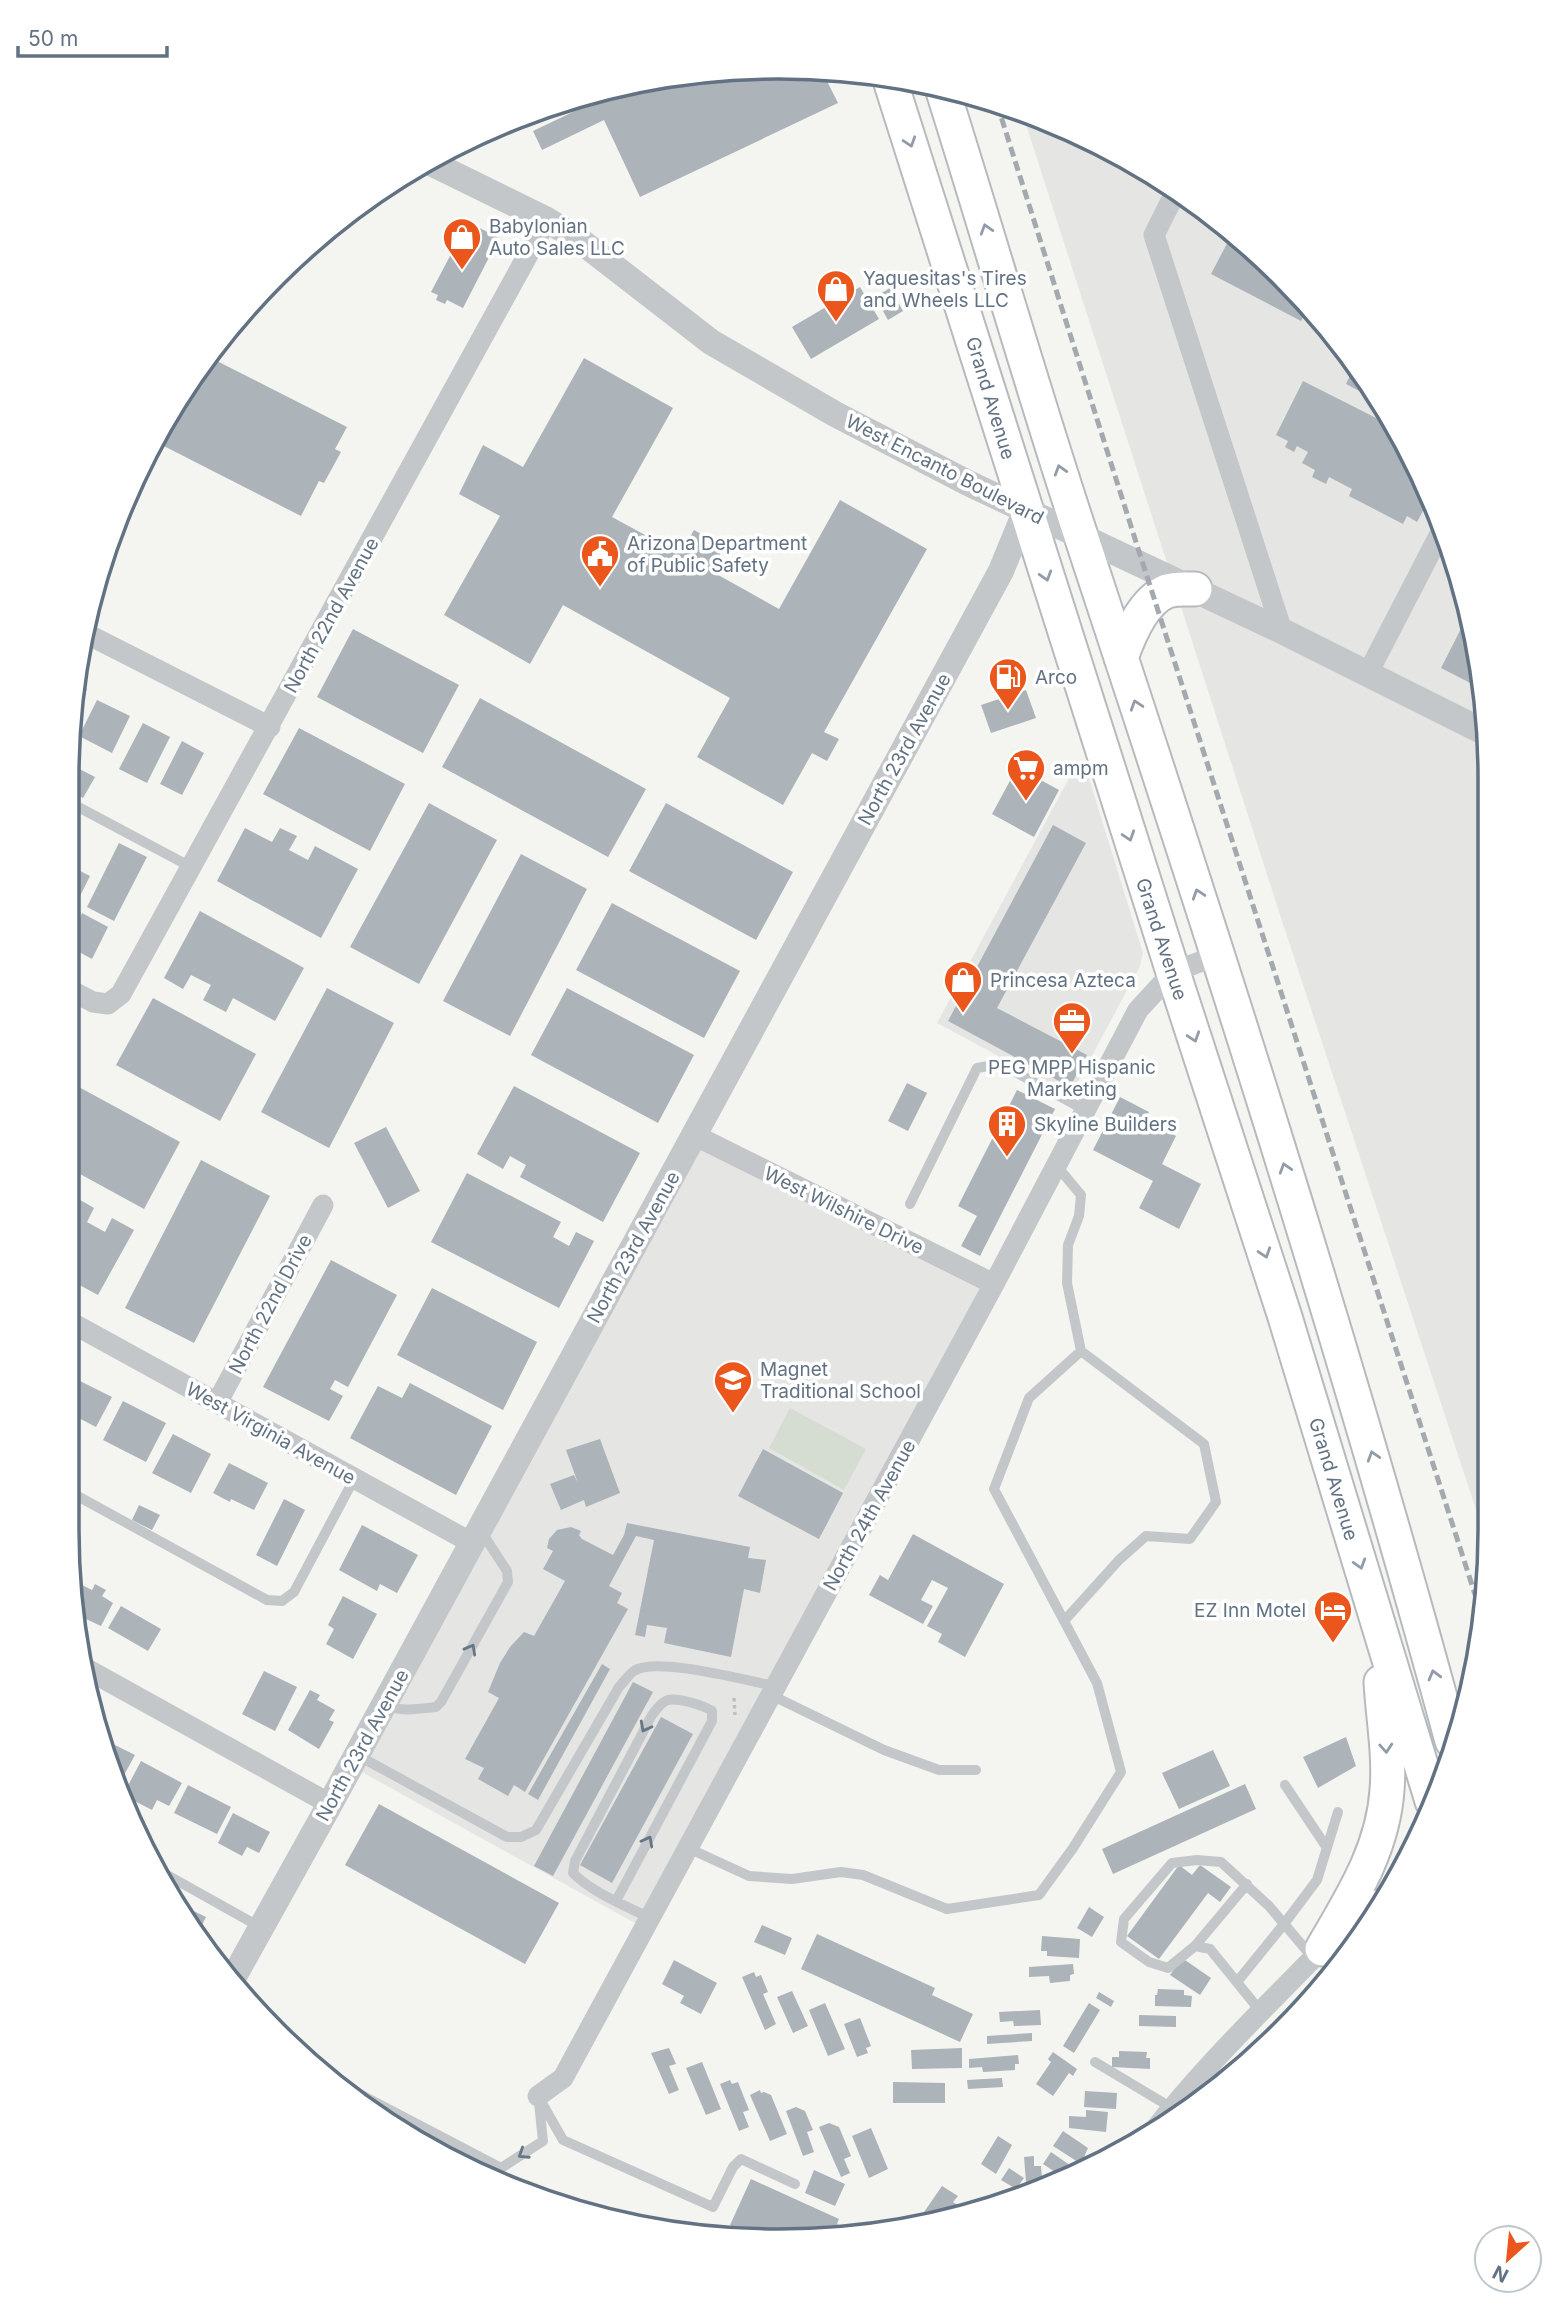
<svg xmlns="http://www.w3.org/2000/svg" width="1557" height="2308" font-family="Inter,sans-serif">
  <style>
    .built { fill: #e5e6e4 }
    .green { fill: #d5dcd1 }
    .building { fill: #acb3b9 }
    .lines { fill: none; stroke-linecap: round; stroke-linejoin: round }
    .primary-casing { stroke: #b6babe; stroke-width: 37 }
    .path { stroke: #bdbfc1; stroke-width: 3.5; stroke-dasharray: 3.5 3.5; stroke-linecap: butt }
    .service { stroke: #c4c7ca; stroke-width: 10 }
    .minor { stroke: #c4c7ca; stroke-width: 21 }
    .tertiary { stroke: #c4c7ca; stroke-width: 26 }
    .primary { stroke: #fff; stroke-width: 33 }
    .rail { stroke: #a3a9af; stroke-width: 5; stroke-dasharray: 10 5; stroke-linecap: butt }
    .oneway { stroke: #919ca8 }
    .oneway2 { stroke: #677687 }
    .labels { text-anchor: middle; stroke-width: 7; stroke-linejoin: round; paint-order: stroke }
    .poi-label { font-size: 19px; fill: #627283; stroke: #fff; text-anchor: start }
    .street-label { font-size: 19px; fill: #627283; stroke: #fff }
    .rim { fill: none; stroke: #627283; stroke-width: 3.5 }
  </style>
  <rect width="100%" height="100%" fill="#f4f5f0"/>
  <path class="built" d="M1022,112l29,9 123,65 108,89 88,108 66,123 41,133 13,139v751l-1,20 -207,-628z
    M1084,762l59,191 -3,13 -69,129 -134,-72 136,-252z
    M694,1135l300,149 -350,644 -293,-162z"/>
  <path class="green" d="M790,1408l76,41 -22,41 -75,-42z"/>
  <path class="building" d="M769,67l53,4 16,32 -198,94 -36,-77 -62,30 -9,-19 107,-51z
    M468,222l31,16 -36,70 -16,-8 -2,4 -9,-4 2,-5 -7,-3z
    M1232,234l50,41 26,32 -7,14 -90,-47z
    M860,287l19,32 -68,40 -19,-32z
    M890,288l13,23 -15,9 -13,-23z
    M207,356l140,71 -12,22 6,3 -17,31 -5,-2 -18,35 -147,-75z
    M584,358l89,50 -61,109 68,37 14,-24 30,17 -13,24 68,38 61,-109 87,49 -103,183 15,7 -12,22 -15,-8 -29,52 -86,-48 33,-59 -167,-93 -33,59 -86,-49 56,-99 -41,-22 24,-49 40,22z
    M1355,364l15,19 10,19 -34,-18z
    M1303,381l91,46 37,69 -14,26 -10,-6 -4,8 -54,-28 3,-7 -23,-12 -3,7 -14,-7 3,-7 -13,-7 6,-11 -11,-6 -3,6 -9,-5 3,-6 -12,-6z
    M1469,613l8,26 5,50 -41,-21z
    M353,629l106,56 -36,68 -106,-56z
    M76,683l11,6 -14,28z
    M1026,690l10,28 -45,15 -10,-28z
    M480,698l166,91 -38,68 -166,-90z
    M97,700l33,16 -18,37 -33,-17z
    M143,723l27,14 -23,46 -28,-14z
    M299,728l106,56 -35,67 -107,-57z
    M182,741l22,12 -22,42 -22,-11z
    M68,763l27,14 -12,21 -16,-8z
    M1026,772l33,18 -25,47 -42,-23 20,-37z
    M429,803l68,37 -78,144 -69,-37z
    M666,803l127,69 -37,68 -127,-69z
    M1053,825l33,18 -89,165 90,47 -17,32 -122,-66z
    M245,828l27,14 8,-14 17,8 -8,14 19,10 7,-14 43,23 -37,69 -104,-57z
    M119,843l28,14 -33,64 -27,-14z
    M521,854l66,35 -77,147 -67,-35z
    M67,864l23,12 -22,44z
    M612,903l128,68 -36,67 -128,-68z
    M200,911l104,57 -29,53 -42,-23 -7,14 -23,-12 8,-15 -20,-10 -8,14 -19,-11z
    M82,913l26,14 -16,32 -24,-13v-5z
    M327,988l67,35 -65,125 -68,-36z
    M567,988l127,67 -36,68 -127,-68z
    M153,998l103,56 -36,67 -104,-56z
    M907,1083l20,10 -19,38 -20,-10z
    M77,1086l103,56 -36,67 -75,-41v-67z
    M514,1086l126,67 -37,69 -83,-45 6,-12 -16,-9 -7,13 -26,-15z
    M1017,1090l38,19 -75,147 -19,-10 16,-30 -19,-10z
    M1120,1097l29,15 -4,8 31,16 -14,28 39,20 -22,45 -40,-21 14,-27 -60,-31z
    M386,1127l34,64 -32,17 -34,-65z
    M201,1160l69,36 -76,147 -69,-35z
    M467,1173l94,49 -8,15 16,9 7,-14 18,9 -35,67 -128,-66z
    M1490,1183v32l-12,-6z
    M70,1194l24,14 -7,14 18,10 7,-14 22,12 -36,65 -28,-15z
    M331,1260l66,35 -49,92 -13,-7 -5,9 13,7 -14,25 -66,-34z
    M432,1288l105,54 -34,68 -106,-55z
    M74,1378l38,19 -16,30 -25,-13v-30z
    M410,1383l82,43 -36,69 -106,-57 28,-52 24,12z
    M123,1401l43,22 -20,39 -43,-22z
    M173,1434l38,20 -20,39 -39,-20z
    M600,1439l20,54 -34,14 -2,-7 -23,10 -11,-26 24,-9 4,8 -12,-33z
    M763,1449l80,44 -24,46 -81,-43z
    M229,1463l39,20 -14,27 -23,-11 -1,3 -17,-9z
    M284,1499l21,11 -28,56 -21,-11z
    M139,1505l21,10 -8,15 -20,-10z
    M627,1523l123,24 -2,11 18,2 -6,33 -16,-4 -13,68 -67,-14 3,-15 -20,-3 -2,12 -10,-2 19,-95 -18,-4 -27,50 13,7 -5,10 11,6 -103,183 -11,-7 -6,11 -30,-17 6,-11 -19,-9 34,-61 -11,-6 12,-29 10,-16 14,-15 10,4 31,-55 -22,-12 10,-18 -6,-3 2,-9 8,-9 14,-3 10,4 -2,4 3,4 31,16 11,-20z
    M362,1525l56,30 -21,38 -17,-9 -3,7 -38,-21z
    M913,1534l91,50 -39,73 -27,-15 4,-8 -15,-8 21,-38 -16,-8 -11,20 12,6 -10,18 -54,-29 11,-20 8,5z
    M95,1584l11,6 -4,6 11,7 -12,23 -28,-13v-10l9,-18 10,5z
    M343,1596l34,18 -24,45 -27,-15 8,-15 -6,-4z
    M121,1606l40,23 -13,22 -40,-23z
    M602,1664l8,5 -72,131 -10,-6z
    M264,1671l33,16 -22,44 -33,-17z
    M633,1682l20,10 -100,184 -19,-10z
    M310,1690l10,5 -3,5 18,10 -6,10 5,2 -15,27 -31,-19z
    M661,1717l32,17 -81,149 -32,-18z
    M99,1737l36,18 -12,22 -13,-6 -6,-13z
    M1346,1737l10,29 -38,22 -15,-31z
    M1213,1750l17,36 -51,23 -17,-36z
    M141,1761l41,22 -13,23 -12,-6 -5,10 -29,-15z
    M1245,1784l11,25 -143,65 -11,-25z
    M188,1785l43,22 -14,27 -43,-21z
    M379,1804l180,99 -34,61 -180,-99z
    M233,1813l37,19 -11,21 -12,-6 -5,9 -24,-13z
    M1179,1865l13,10 8,-10 31,22 -11,15 -12,-9 -49,66 -32,-23z
    M175,1902l31,15 -10,20 -9,-12z
    M1089,1907l15,10 -12,20 -15,-9z
    M762,1925l30,13 -7,17 -31,-13z
    M817,1934l118,54 -3,7 41,19 -13,28 -159,-73z
    M1042,1936l38,3 -1,19 -32,-2v-5h-6z
    M1182,1958l29,20 -11,17 -30,-20z
    M674,1960l43,23 -16,31 -21,-11 4,-7 -22,-12z
    M1073,1964l1,10 -4,1v6l-20,2 -1,-7 -20,1v-10z
    M754,1972l2,5 5,-2 7,17 -5,2 13,30 -11,6 -23,-53z
    M1158,1989l26,1v5l8,1 -1,11 -36,-1v-11h2z
    M792,1991l16,35 -15,7 -16,-36z
    M1099,1992l15,9 -3,6 -15,-9z
    M825,2003l20,46 -17,7 -19,-46z
    M1089,2003l11,7 -26,43 -11,-7z
    M1040,2010l1,15 -27,1 -1,-5 -13,1 -1,-10z
    M1139,2015l37,1v11l-37,-1z
    M860,2018l11,28 -5,2 2,5 -11,4 -13,-33z
    M1032,2033v8l-45,3v-8z
    M669,2048l7,16 -7,2 10,24 -10,4 -18,-41z
    M962,2048v20l-50,1 -1,-19z
    M1119,2051l28,1 -1,6h4v11l-38,-2v-10h7z
    M1053,2052l24,17 -4,7 -4,-3 -16,23 -17,-12 15,-22 -3,-3z
    M1018,2055l1,9h-4v6l-32,2 -1,-5 -13,1v-9z
    M702,2062l19,47 -15,6 -20,-47z
    M1002,2078l1,9 -35,2 -1,-9z
    M730,2080l2,4 6,-2 11,28 -6,2 6,15 -10,4 -19,-47z
    M893,2082l52,1v20h-52z
    M760,2090l1,3 3,-1 7,3 16,39 -17,7 -20,-46z
    M1085,2091l32,2 -1,16 -32,-2z
    M796,2107l9,4 8,19 -6,2 7,20 -11,4 -17,-45z
    M1086,2110l22,2 -2,20 -37,-4v-12l17,1z
    M829,2123l10,4 12,29 -7,3 6,14 -9,4 -22,-50z
    M871,2128l17,41 -19,9 -17,-42z
    M1063,2131l25,17 -7,16 -28,-18z
    M998,2136l14,9 -16,29 -15,-10z
    M1051,2152l26,18 -4,6 -6,4 -24,-16z
    M1034,2156v10h7l2,24 -16,5 -3,-38z
    M1009,2168l15,10 -8,11 -15,-9z
    M814,2170l31,14 -10,22 -30,-13z
    M751,2179l88,40 -2,5 7,3 -3,6 -83,5 -28,-13z
    M942,2186l16,10 -5,6 15,10 -55,16z"/>
  <g class="lines">
    <g class="primary-casing">
      <path id="primary" d="M889,77l284,895 112,345 147,484
        M942,88c47,149 90,300 139,448 132,399 261,799 371,1205
        M1121,658c8,-23 22,-57 46,-67 9,-3 19,-2 28,-2
        M1335,1939l43,-32
        M1322,1949c29,-50 61,-99 65,-159 3,-36 -4,-72 -6,-108"/>
    </g>
    <path class="path" d="M734,1698l1,17"/>
    <path class="service" d="M67,801l124,66
      M1056,1165l25,30 -2,21 -11,29 -1,38 14,68
      M910,1204l67,-136 24,-4 84,46
      M72,1493l195,107 15,1 12,-9 60,-113
      M771,1695l113,55 55,20h37
      M384,1705c17,7 34,4 52,2l5,-5 67,-120 -1,-11 -26,-40
      M357,1755l150,82h14l15,-7 83,-143c5,-5 10,-13 15,-16 22,-15 113,10 141,15
      M1285,1785l42,63
      M688,1848l61,28 43,3 49,-7 22,3 84,34 92,-14 34,-47 48,-76 -24,-89 -103,-194 35,-91 52,-47 123,93 12,58 -26,37 -44,-3 -27,24 -55,61
      M160,1871l100,56
      M616,1901l96,-180v-10c-9,-6 -33,-13 -44,-11 -7,2 -12,10 -16,15l-77,146 -2,12c20,20 51,32 77,45
      M1195,1946l52,-62
      M1237,1982l47,-58 33,-44 21,-68
      M1261,2012l-51,-63 -15,-3 -27,22 -19,-6 -28,-20 3,-23 48,-56 25,-3 24,2 48,44 44,52
      M1095,2062l77,46
      M323,2075l178,93 42,-27 -4,-38
      M538,2096l25,44 150,67 20,-40 8,-8 54,25"/>
    <path class="minor" d="M1177,189l-23,46 128,396
      M83,632l187,95
      M1368,673l75,-145
      M68,989l25,13 15,2 13,-10 426,-774
      M694,1135l300,149
      M70,1322l402,221
      M217,1403l106,-198
      M83,1667l247,137
      M538,2096l25,-18 431,-794 144,-274 35,-38 45,-17
      M1153,2132c51,-66 111,-123 169,-183"/>
    <path class="tertiary" d="M429,162l118,58 31,19 133,103 124,72 133,69 314,148 204,102
      M232,1980l98,-176 671,-1233 25,-61"/>
    <use href="#primary" class="primary"/>
    <path class="rail" d="M997,104l146,460 339,1052"/>
  </g>
  <defs><path id="oneway-chevron" d="M-2-3.5L2.5 0L-2 3.5" fill="none" stroke-width="1.6" stroke-linecap="round" stroke-linejoin="round" transform="scale(1.75)"/></defs>
  <g class="oneway">
    <use href="#oneway-chevron" transform="translate(910 142) rotate(72)"/>
    <use href="#oneway-chevron" transform="translate(986 229) rotate(-107)"/>
    <use href="#oneway-chevron" transform="translate(1060 470) rotate(-107)"/>
    <use href="#oneway-chevron" transform="translate(1046 576) rotate(73)"/>
    <use href="#oneway-chevron" transform="translate(1136 705) rotate(-108)"/>
    <use href="#oneway-chevron" transform="translate(1129 836) rotate(72)"/>
    <use href="#oneway-chevron" transform="translate(1198 894) rotate(-108)"/>
    <use href="#oneway-chevron" transform="translate(1194 1037) rotate(72)"/>
    <use href="#oneway-chevron" transform="translate(1285 1168) rotate(-107)"/>
    <use href="#oneway-chevron" transform="translate(1265 1253) rotate(72)"/>
    <use href="#oneway-chevron" transform="translate(1373 1456) rotate(-107)"/>
    <use href="#oneway-chevron" transform="translate(1360 1564) rotate(73)"/>
    <use href="#oneway-chevron" transform="translate(1434 1675) rotate(-105)"/>
    <use href="#oneway-chevron" transform="translate(1386 1748) rotate(86)"/>
  </g>
  <g class="oneway2">
    <use href="#oneway-chevron" transform="translate(471 1649) rotate(-61)"/>
    <use href="#oneway-chevron" transform="translate(645 1727) rotate(118)"/>
    <use href="#oneway-chevron" transform="translate(648 1841) rotate(-62)"/>
    <use href="#oneway-chevron" transform="translate(523 2154) rotate(147)"/>
  </g>
  <defs>
    <g id="shop-pin" transform="scale(2.0125)"><path d="M0 17L-7.5 6A9.5 9.5 0 1 1 7.5 6Z" fill="#ea561b" stroke="#fff"/><path d="M-5-2.5h2.3a2.7 3.5 0 0 1 5.4 0H5L5.5 6h-11ZM-1.5-2.5h3a1.5 2.3 0 0 0-3 0Z" fill="#fff"/></g>
    <g id="civic-pin" transform="scale(2.0125)"><path d="M0 17L-7.5 6A9.5 9.5 0 1 1 7.5 6Z" fill="#ea561b" stroke="#fff"/><path d="M-.6-6.5H3V-4.5H.6V-3L4-1V1h2V6H-6V1h2V-1L-.6-3ZM-1.2 2.5V6h2.4V2.5Z" fill="#fff"/></g>
    <g id="fuel-pin" transform="scale(2.0125)"><path d="M0 17L-7.5 6A9.5 9.5 0 1 1 7.5 6Z" fill="#ea561b" stroke="#fff"/><path d="M-5.5-6h7V0h2V4h1.3V-2.5L3-4.5l.8-.8L6-3V5H2.5V1h-1V6h-7ZM-4.2-4.7v3.2H.2V-4.7Z" fill="#fff"/></g>
    <g id="supermarket-pin" transform="scale(2.0125)"><path d="M0 17L-7.5 6A9.5 9.5 0 1 1 7.5 6Z" fill="#ea561b" stroke="#fff"/><path d="M-6-5.5h2.5l.6 2H6L4.5 2H-2.5L-4.4-4H-6ZM-1.5 3.2a1.3 1.3 0 1 0 .1 0ZM3 3.2a1.3 1.3 0 1 0 .1 0Z" fill="#fff"/></g>
    <g id="office-pin" transform="scale(2.0125)"><path d="M0 17L-7.5 6A9.5 9.5 0 1 1 7.5 6Z" fill="#ea561b" stroke="#fff"/><path d="M-6-3h4V-5.5h4V-3h4V5H-6ZM-1-4.5V-3h2v-1.5ZM-6 0V1H6V0Z" fill="#fff"/></g>
    <g id="building-pin" transform="scale(2.0125)"><path d="M0 17L-7.5 6A9.5 9.5 0 1 1 7.5 6Z" fill="#ea561b" stroke="#fff"/><path d="M-4-6H4V6H1V3H-1V6H-4ZM-2.5-4.3h1.7v1.8h-1.7ZM.8-4.3h1.7v1.8H.8ZM-2.5-1h1.7V.8h-1.7ZM.8-1h1.7V.8H.8Z" fill="#fff"/></g>
    <g id="school-pin" transform="scale(2.0125)"><path d="M0 17L-7.5 6A9.5 9.5 0 1 1 7.5 6Z" fill="#ea561b" stroke="#fff"/><path d="M0-5L7-2L0 1L-7-2ZM-4 1L0 2.5L4 1V4Q0 6-4 4Z" fill="#fff"/></g>
    <g id="hotel-pin" transform="scale(2.0125)"><path d="M0 17L-7.5 6A9.5 9.5 0 1 1 7.5 6Z" fill="#ea561b" stroke="#fff"/><path d="M-6-4.5h1.5V1H6V5H4.5V3h-9V5H-6ZM-4 0a1.8 1.8 0 1 1 3.6 0ZM.5 0V-2.5h3Q6-2.5 6 0Z" fill="#fff"/></g>
  </defs>
  <g fill-rule="evenodd">
    <use href="#shop-pin" x="462" y="237"/>
    <use href="#shop-pin" x="836" y="289"/>
    <use href="#civic-pin" x="600" y="554"/>
    <use href="#fuel-pin" x="1008" y="677"/>
    <use href="#supermarket-pin" x="1026" y="768"/>
    <use href="#shop-pin" x="963" y="980"/>
    <use href="#office-pin" x="1072" y="1021"/>
    <use href="#building-pin" x="1007" y="1124"/>
    <use href="#school-pin" x="733" y="1380"/>
    <use href="#hotel-pin" x="1333" y="1610"/>
  </g>
  <g class="labels">
    <g class="poi-label">
      <text x="489" y="233">Babylonian<tspan x="489" dy="22">Auto Sales LLC</tspan></text>
      <text x="863" y="285">Yaquesitas's Tires<tspan x="863" dy="22">and Wheels LLC</tspan></text>
      <text x="627" y="550">Arizona Department<tspan x="627" dy="22">of Public Safety</tspan></text>
      <text x="1035" y="684">Arco</text>
      <text x="1053" y="775">ampm</text>
      <text x="990" y="987">Princesa Azteca</text>
      <text x="1072" y="1074" text-anchor="middle">PEG MPP Hispanic<tspan x="1072" dy="22">Marketing</tspan></text>
      <text x="1034" y="1131">Skyline Builders</text>
      <text x="760" y="1376">Magnet<tspan x="760" dy="22">Traditional School</tspan></text>
      <text x="1306" y="1617" text-anchor="end">EZ Inn Motel</text>
    </g>
    <g class="street-label">
      <text transform="translate(991 398) rotate(73)" y="7">Grand Avenue</text>
      <text transform="translate(945 469) rotate(27)" y="7">West Encanto Boulevard</text>
      <text transform="translate(331 615) rotate(-61)" y="7">North 22nd Avenue</text>
      <text transform="translate(904 749) rotate(-61)" y="7">North 23rd Avenue</text>
      <text transform="translate(1162 939) rotate(72)" y="7">Grand Avenue</text>
      <text transform="translate(844 1210) rotate(26)" y="7">West Wilshire Drive</text>
      <text transform="translate(633 1247) rotate(-61)" y="7">North 23rd Avenue</text>
      <text transform="translate(270 1304) rotate(-62)" y="7">North 22nd Drive</text>
      <text transform="translate(271 1433) rotate(29)" y="7">West Virginia Avenue</text>
      <text transform="translate(1334 1479) rotate(73)" y="7">Grand Avenue</text>
      <text transform="translate(869 1515) rotate(-61)" y="7">North 24th Avenue</text>
      <text transform="translate(362 1745) rotate(-61)" y="7">North 23rd Avenue</text>
    </g>
  </g>
  <path d="M0 0H1557V2308H0ZM778 79H779A699 699 0 0 1 1478 778V1530A699 699 0 0 1 779 2229H778A699 699 0 0 1 79 1530V778A699 699 0 0 1 778 79Z" fill="#fff" fill-rule="evenodd"/>
  <path class="rim" d="M778 79H779A699 699 0 0 1 1478 778V1530A699 699 0 0 1 779 2229H778A699 699 0 0 1 79 1530V778A699 699 0 0 1 778 79Z"/>
  <g transform="translate(1508 2259) rotate(207)"><circle r="33" fill="#ffffff" stroke="#c0c7cd" stroke-width="2"/>
  <path d="M0-5L12 26L0 18L-12 26Z" fill="#ea561b"/>
  <text y="-10" font-size="19" font-weight="bold" text-anchor="middle" fill="#627283">N</text>
  </g>
  <path d="M18 46v10h149v-10" fill="none" stroke="#627283" stroke-width="3.5"/>
  <text x="28" y="46" font-size="21" fill="#627283" stroke="#ffffff" stroke-width="5" paint-order="stroke">50 m</text>
</svg>
